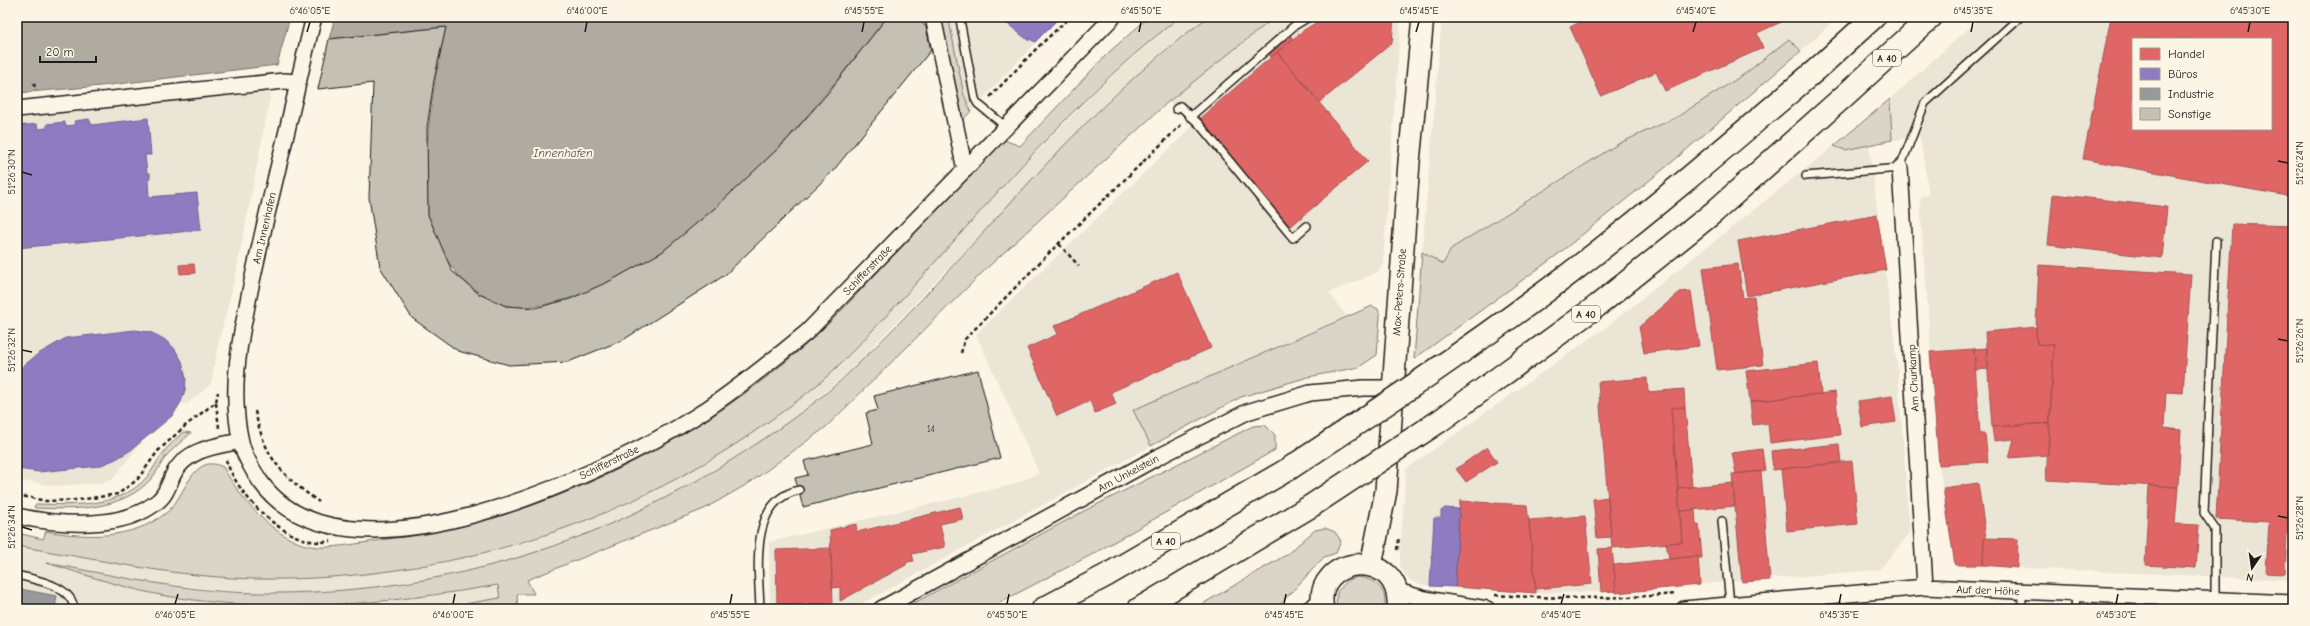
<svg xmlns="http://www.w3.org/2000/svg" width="2310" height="626" font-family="'Comic Neue',sans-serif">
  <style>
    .built { fill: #ebe5d6; fill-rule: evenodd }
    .green { fill: #dbd5c8; stroke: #7c7872 }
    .water { fill: #b0aba1; stroke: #75726c }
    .shops { fill: #e06666; stroke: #a55050; fill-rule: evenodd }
    .offices { fill: #8e7cc3; stroke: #6c5f91 }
    .industry { fill: #999; stroke: #747474 }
    .building { fill: #c4c0b3; stroke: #1c1c1c }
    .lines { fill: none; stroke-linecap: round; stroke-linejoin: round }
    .lane-casing { stroke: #1c1c1c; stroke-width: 10 }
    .street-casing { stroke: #1c1c1c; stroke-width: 18 }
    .secondary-casing { stroke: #1c1c1c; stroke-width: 24 }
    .highway-casing { stroke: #1c1c1c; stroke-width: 25 }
    .path { stroke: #1c1c1c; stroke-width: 2.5; stroke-dasharray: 4 3; stroke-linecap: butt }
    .lane { stroke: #fcf5e5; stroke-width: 7 }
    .street { stroke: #fcf5e5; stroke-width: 15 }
    .secondary { stroke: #fcf5e5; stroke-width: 21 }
    .highway { stroke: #fcf5e5; stroke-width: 22 }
    .highway-bridge-casing { stroke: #1c1c1c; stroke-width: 25; stroke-linecap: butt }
    .highway-bridge { stroke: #fcf5e5; stroke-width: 22 }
    .ticks { fill: none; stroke: #1c1c1c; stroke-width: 1.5 }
    .labels { text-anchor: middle; stroke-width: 4; stroke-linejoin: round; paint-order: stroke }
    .number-label { font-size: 9px; fill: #464542 }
    .shield { fill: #fcf5e5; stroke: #5f5d58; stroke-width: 1 }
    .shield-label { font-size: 10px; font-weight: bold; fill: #1c1c1c }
    .street-label { font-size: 11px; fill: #1c1c1c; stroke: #fcf5e5 }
    .water-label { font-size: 12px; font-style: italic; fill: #575551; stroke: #fcf5e5 }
    .neatline { fill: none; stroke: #1c1c1c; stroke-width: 1.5 }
    .ticks-label { font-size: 10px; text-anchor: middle; fill: #1c1c1c }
  </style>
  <rect width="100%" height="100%" fill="#fcf5e5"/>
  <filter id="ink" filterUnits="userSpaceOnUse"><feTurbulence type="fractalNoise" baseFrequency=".025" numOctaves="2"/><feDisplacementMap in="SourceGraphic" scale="8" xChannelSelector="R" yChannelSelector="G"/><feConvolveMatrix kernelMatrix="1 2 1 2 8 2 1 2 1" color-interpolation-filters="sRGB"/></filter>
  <g filter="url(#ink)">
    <path class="built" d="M943,17h117l-89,94 -7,-16z
      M1180,17h28l-37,27 -59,53 -261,273 -63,53 -70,45 -51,30 -50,25 -95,35 -86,20 -87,13 -95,2 -93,-9 -108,-19 72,21 53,12 254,-2 66,-11 2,13 -66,11h-417v-63l145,25 92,8 92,-3 86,-11 86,-20 93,-34 48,-23 52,-28 71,-47 61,-51 186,-203 70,-71 62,-56z
      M1275,17h126l-18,246 -5,9 -49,21 17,23 -212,94 17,36 -299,163h-82l-1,-67 242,-57 28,-12 -63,-139 217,-208 -25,-24z
      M1442,17h396l-37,34 -12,-12 -43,34 -69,44 -59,27 -87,53 -79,51 -9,16 -21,-12z
      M1981,17h312v563l-338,-15 -16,-100 -19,-262 2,-7 7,-1 -9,-58 -28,3 -2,-41zM2133,39h138v90h-138z
      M268,89l3,4 -35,181 -17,67 -8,43 -24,20 -6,-1 -8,12 -29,24 -32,41 -12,3 -44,3 -39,-6v-366z
      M1869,145l28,218 13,170 -31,37 -278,22 -65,1 -112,-8 -11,-3 -8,-7 -5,-9v-13l6,-84 203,-144 225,-179 11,4z"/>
    <path class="green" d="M937,17h6l6,4 15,74 7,16 -12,13z
      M1149,17h31c-127,97 -224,230 -336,343 -28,29 -63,53 -96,76 -145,97 -319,146 -493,143 -80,-2 -160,-20 -238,-33v-13l26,6 3,-8c40,7 86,9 120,-18 19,-14 26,-62 57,-46 18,32 55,78 95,80 20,1 55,-6 76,-9 154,-18 320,-105 431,-211 22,-21 42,-44 63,-66 39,-40 78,-80 116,-121l16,6 88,-93z
      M1208,17h67l-107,85 -181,166 -161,159 -75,55 -47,27 -177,71 7,14h-17l1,15h-84l66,-11 -2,-13c-106,18 -212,29 -319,13 -45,-6 -89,-22 -132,-35 69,13 140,29 210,30 179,2 337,-44 487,-141 38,-25 76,-51 109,-83 120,-115 220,-253 355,-352z
      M1789,39l12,12 -130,112 -114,92 -143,104 8,-107 21,12 9,-16 166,-104 59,-27 69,-44z
      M1890,99l2,41 -47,10 -11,-4z
      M1372,306l6,3 2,7 -3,39 -18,12 -51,10 -67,20 -90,49 -18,-36z
      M1265,425l10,10v15l-184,105 -104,54h-84l179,-97 171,-86z
      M183,432l8,1c-9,8 -17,15 -25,23 -5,8 -9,16 -15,23 -29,32 -77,31 -116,29l-1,-2 3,-2c37,1 83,4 110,-27 5,-6 9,-14 13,-20 7,-10 15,-17 23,-25z
      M1325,528l10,4 6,9 -5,12 -12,4 -48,52h-82l92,-54 29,-25z
      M1357,577c17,1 32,13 27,32h-48l1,-17 11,-12z"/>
    <path class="water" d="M17,17h273l-13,48 -176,21 -84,7z
      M335,17h552c-66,85 -136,172 -225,235 -37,26 -108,61 -154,54 -17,-3 -32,-15 -45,-26 -15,-13 -33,-48 -35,-68 -6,-63 4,-123 18,-185l-117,12z"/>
    <path class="shops" d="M1325,17h69l-2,26 -72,59 -43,-50 27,-22z
      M1585,17h207l-35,16 6,15 -98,43 -9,-19 -55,24 -31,-69 16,-8z
      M2111,17h182v180l-210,-38zM2133,39h138v90h-138z
      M1286,30l7,9 -22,18 -7,-9z
      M1277,52l91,109 -78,66 -91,-108z
      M2053,194l114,13 -5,51 -114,-13z
      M1877,215l9,55 -139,26 -9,-55z
      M2232,224l61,2v189l-8,159 -19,-1 3,-51 -53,-3z
      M194,264l1,9 -15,1 -1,-9z
      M1738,264l5,34 11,-1 9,68 -46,5 -14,-102z
      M2039,265l152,9 -8,119 -17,-1 -2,36 17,2 -3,57 -132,-7 8,-135 -17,-1 -1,-17z
      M1177,272l34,76 -100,44 5,12 -21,9 -5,-12 -33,15 -30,-68 31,-14 -4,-8z
      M1691,291l8,55 -55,7 -5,-26 41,-35z
      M2036,327l1,17 17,1 -4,78 -58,4 -7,-95z
      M1987,348l2,21 -13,1 -2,-21z
      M1974,349l6,85h5l3,28 -49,3 -9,-113z
      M1818,363l3,31 -71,8 -4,-31z
      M1647,378l1,14 36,-3 1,18 -14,1 11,134 -70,6 -14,-166z
      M1835,392l5,43 -70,8 -2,-20 -15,2 -3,-23z
      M1892,396l4,26 -34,5 -4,-26z
      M1685,407l7,80 -14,1 -7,-80z
      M2050,423l-2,32 -39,3 5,-19 -20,2 -2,-14z
      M1839,444l2,19 -68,7 -2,-19z
      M1487,447l10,15 -31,20 -10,-13z
      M1762,449l3,22 -29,3 -4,-21z
      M1852,461l6,63 -71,7 -6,-62z
      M1761,471l9,109 -28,2 -10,-108z
      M1733,483l2,23 -55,5 -2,-23z
      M1978,483l8,55h-2l-1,27h-28l-12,-77z
      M2149,485l29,2 -3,37 24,1 -3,43 -51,-3z
      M1608,497l3,40 -14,1 -4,-39z
      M1460,501l67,4 9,88 -81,-6z
      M960,507l3,12 -23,5 5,23 -33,7 2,7 -7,1 -1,3 -66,36v-14l-8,1 -2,-58 26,-6 1,8z
      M1695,510l1,14h3l3,34h-4v-2l-29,3 -3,-16 16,-1 -2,-31z
      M1585,516l7,68 -56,5 -7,-69z
      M1984,538l34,1 -1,29 -34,-3z
      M831,548l2,55 -56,2 -1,-55z
      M1612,548l4,43 -15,1 -3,-43z
      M1698,556l2,29 -84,8 -2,-28z"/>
    <path class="offices" d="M999,17h54l3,4 -21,21 -7,-4 1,3z
      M148,118l3,37h-6l2,18h3v6l-2,1 1,17 48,-4 4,37 -184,18v-37l3,-1 -3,-34v-50l20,-2 1,5 9,-1v-4l18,-2v4l10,-1 -1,-4 15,-2 3,6z
      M135,330l15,2 14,7 10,9 8,13 4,18 -1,11 -4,12 -8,13 -42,35 -15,9 -17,7 -60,6 -22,-3v-98l21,-17 28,-16z
      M1445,508l14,1 -4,78 -25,-1 4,-68h7v-7z"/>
    <path class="industry" d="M20,589l37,7 -2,13h-38z"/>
    <path class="building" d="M887,17h30l9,10 5,23 -98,121 -108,104 -102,65 -55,22 -59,3 -51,-14 -46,-33 -32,-51 -11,-69 4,-115 -55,6 11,-50 117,-12 -12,53 -7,48 1,87 24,56 27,23 27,12 29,2 35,-9 42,-19 50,-28 53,-44 71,-67 41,-47z
      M978,370l22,88 -197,49 -8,-29 13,-3 -4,-14 69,-17 -7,-31 12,-3 -4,-14z"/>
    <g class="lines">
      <g class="lane-casing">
        <path id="lane" d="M960,20l15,79 3,5 27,22
          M1176,109l4,-3 19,18 94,114 14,-12
          M1190,117l104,-91 15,-9
          M1806,176l94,-8 25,-65 95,-86
          M1722,521l8,83
          M17,575c18,5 55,10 57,34
          M2022,591v18
          M2215,599v-70l-11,-16 12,-272
          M760,609c-1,-39 -12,-108 39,-119
          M1302,609l18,-12
          M2075,609l1,-15"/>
      </g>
      <g class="street-casing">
        <path id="street" d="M314,17c-13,51 -24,103 -37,155 -11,46 -22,92 -31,139 -9,42 -15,88 -5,131 3,14 11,27 19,39 83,118 345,-7 438,-66 38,-25 74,-54 109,-83l306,-315
          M933,17l32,153
          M17,109l267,-28 13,1
          M1900,168l25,419
          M17,516c41,9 106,15 141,-15 8,-6 11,-17 15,-26 13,-26 42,-29 68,-34
          M1397,591l28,8 62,10
          M881,609l275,-151 91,-46 63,-19 53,-5h29
          M1684,609l241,-22 368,16"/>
      </g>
      <g class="secondary-casing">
        <path id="secondary" d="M1371,565l15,-74 23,-329 14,-145
          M1323,609c-12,-54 80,-64 75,0"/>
      </g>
      <g class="highway-casing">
        <path id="highway" d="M1816,70l58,-53
          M1842,98l89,-81
          M1043,609l64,-34 180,-105
          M1139,609l172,-103"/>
      </g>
      <path class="path" d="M34,83l1,8
        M990,97l47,-49 33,-31
        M1059,244l20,22
        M961,353l4,-14 83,-85 133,-129
        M216,403l3,25
        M255,411c10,47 26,64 64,91
        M226,460c12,37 63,90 105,81
        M17,495l29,6 33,-1 39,-6 19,-14 21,-29 27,-25 31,-24 2,-10
        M1397,550l2,-13
        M1495,595c61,4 120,4 181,-1"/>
      <use href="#lane" class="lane"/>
      <use href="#street" class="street"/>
      <use href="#secondary" class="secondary"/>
      <use href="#highway" class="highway"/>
      <g class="highway-bridge-casing">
        <path id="highway-bridge" d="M1287,470c96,-63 191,-127 282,-196 85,-65 166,-135 247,-204
          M1311,506l130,-86 156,-114 117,-94 128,-114"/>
      </g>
      <use href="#highway-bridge" class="highway-bridge"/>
    </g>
  </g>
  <path class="ticks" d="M307,32l3,-10M585,32l2,-10M862,32l2,-10M1139,32l2,-10M1416,32l3,-10M1693,32l3,-10M1971,32l2,-10M2248,32l2,-10M2278,161l10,2M22,172l10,3M2278,339l10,2M22,350l10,2M2278,516l10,2M22,527l10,3M175,604l3,-10M453,604l2,-10M730,604l2,-10M1007,604l2,-10M1284,604l2,-10M1561,604l3,-10M1839,604l2,-10M2116,604l2,-10"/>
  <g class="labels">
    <g class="number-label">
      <text x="931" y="432">14</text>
    </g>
    <g class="shield">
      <rect x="1873" y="50" width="28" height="16" rx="3"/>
      <rect x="1572" y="306" width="28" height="16" rx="3"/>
      <rect x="1152" y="533" width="28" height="16" rx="3"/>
    </g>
    <g class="shield-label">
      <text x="1887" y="62">A 40</text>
      <text x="1586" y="318">A 40</text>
      <text x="1166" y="545">A 40</text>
    </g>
    <g class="street-label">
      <text transform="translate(264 228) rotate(-77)" y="4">Am Innenhafen</text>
      <text transform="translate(867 270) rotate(-46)" y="4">Schifferstraße</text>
      <text transform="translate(1399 292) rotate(-86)" y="4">Max-Peters-Straße</text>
      <text transform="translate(1913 378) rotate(-93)" y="4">Am Churkamp</text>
      <text transform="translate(609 462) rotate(-26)" y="4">Schifferstraße</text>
      <text transform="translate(1128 473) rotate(-28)" y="4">Am Unkelstein</text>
      <text transform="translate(1988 590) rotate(2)" y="4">Auf der Höhe</text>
    </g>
    <g class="water-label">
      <text x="563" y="157">Innenhafen</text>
    </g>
  </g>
  <rect width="2310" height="626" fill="none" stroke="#fcf5e5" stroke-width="44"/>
  <rect x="2132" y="38" width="140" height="92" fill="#fcf5e5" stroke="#a29e95"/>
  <rect x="2140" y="48" width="20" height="12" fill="#e06666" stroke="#a29e95"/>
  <text x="2168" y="58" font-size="12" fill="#1c1c1c">Handel</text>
  <rect x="2140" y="68" width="20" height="12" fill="#8e7cc3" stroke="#a29e95"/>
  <text x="2168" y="78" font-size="12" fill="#1c1c1c">Büros</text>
  <rect x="2140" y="88" width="20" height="12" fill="#999999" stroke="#a29e95"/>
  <text x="2168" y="98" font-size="12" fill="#1c1c1c">Industrie</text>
  <rect x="2140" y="108" width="20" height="12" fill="#c4c0b3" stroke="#a29e95"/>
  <text x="2168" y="118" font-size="12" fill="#1c1c1c">Sonstige</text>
  <g transform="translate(2252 568) rotate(193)" stroke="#fcf5e5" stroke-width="3" paint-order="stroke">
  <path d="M0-3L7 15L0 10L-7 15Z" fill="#1c1c1c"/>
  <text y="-6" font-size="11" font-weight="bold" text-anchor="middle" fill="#1c1c1c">N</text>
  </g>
  <path d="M40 56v6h56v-6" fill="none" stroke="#1c1c1c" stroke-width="2"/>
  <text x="46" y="56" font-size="12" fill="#1c1c1c" stroke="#fcf5e5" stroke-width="3" paint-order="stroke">20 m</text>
  <rect x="22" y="22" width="2266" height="582" class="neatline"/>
  <g class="ticks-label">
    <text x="310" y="14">6°46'05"E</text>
    <text x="587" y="14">6°46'00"E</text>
    <text x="864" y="14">6°45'55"E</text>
    <text x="1141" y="14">6°45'50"E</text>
    <text x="1419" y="14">6°45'45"E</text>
    <text x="1696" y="14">6°45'40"E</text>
    <text x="1973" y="14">6°45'35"E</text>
    <text x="2250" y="14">6°45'30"E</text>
    <text transform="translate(2299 163) rotate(-90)" y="4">51°26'24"N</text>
    <text transform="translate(11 172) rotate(-90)" y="4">51°26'30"N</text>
    <text transform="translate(2299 341) rotate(-90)" y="4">51°26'26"N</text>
    <text transform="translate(11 350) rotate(-90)" y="4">51°26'32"N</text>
    <text transform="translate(2299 518) rotate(-90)" y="4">51°26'28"N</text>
    <text transform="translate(11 527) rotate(-90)" y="4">51°26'34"N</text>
    <text x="175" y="618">6°46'05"E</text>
    <text x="453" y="618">6°46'00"E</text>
    <text x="730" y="618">6°45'55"E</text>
    <text x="1007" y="618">6°45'50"E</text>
    <text x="1284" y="618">6°45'45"E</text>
    <text x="1561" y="618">6°45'40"E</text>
    <text x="1839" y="618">6°45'35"E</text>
    <text x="2116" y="618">6°45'30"E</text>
  </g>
</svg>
